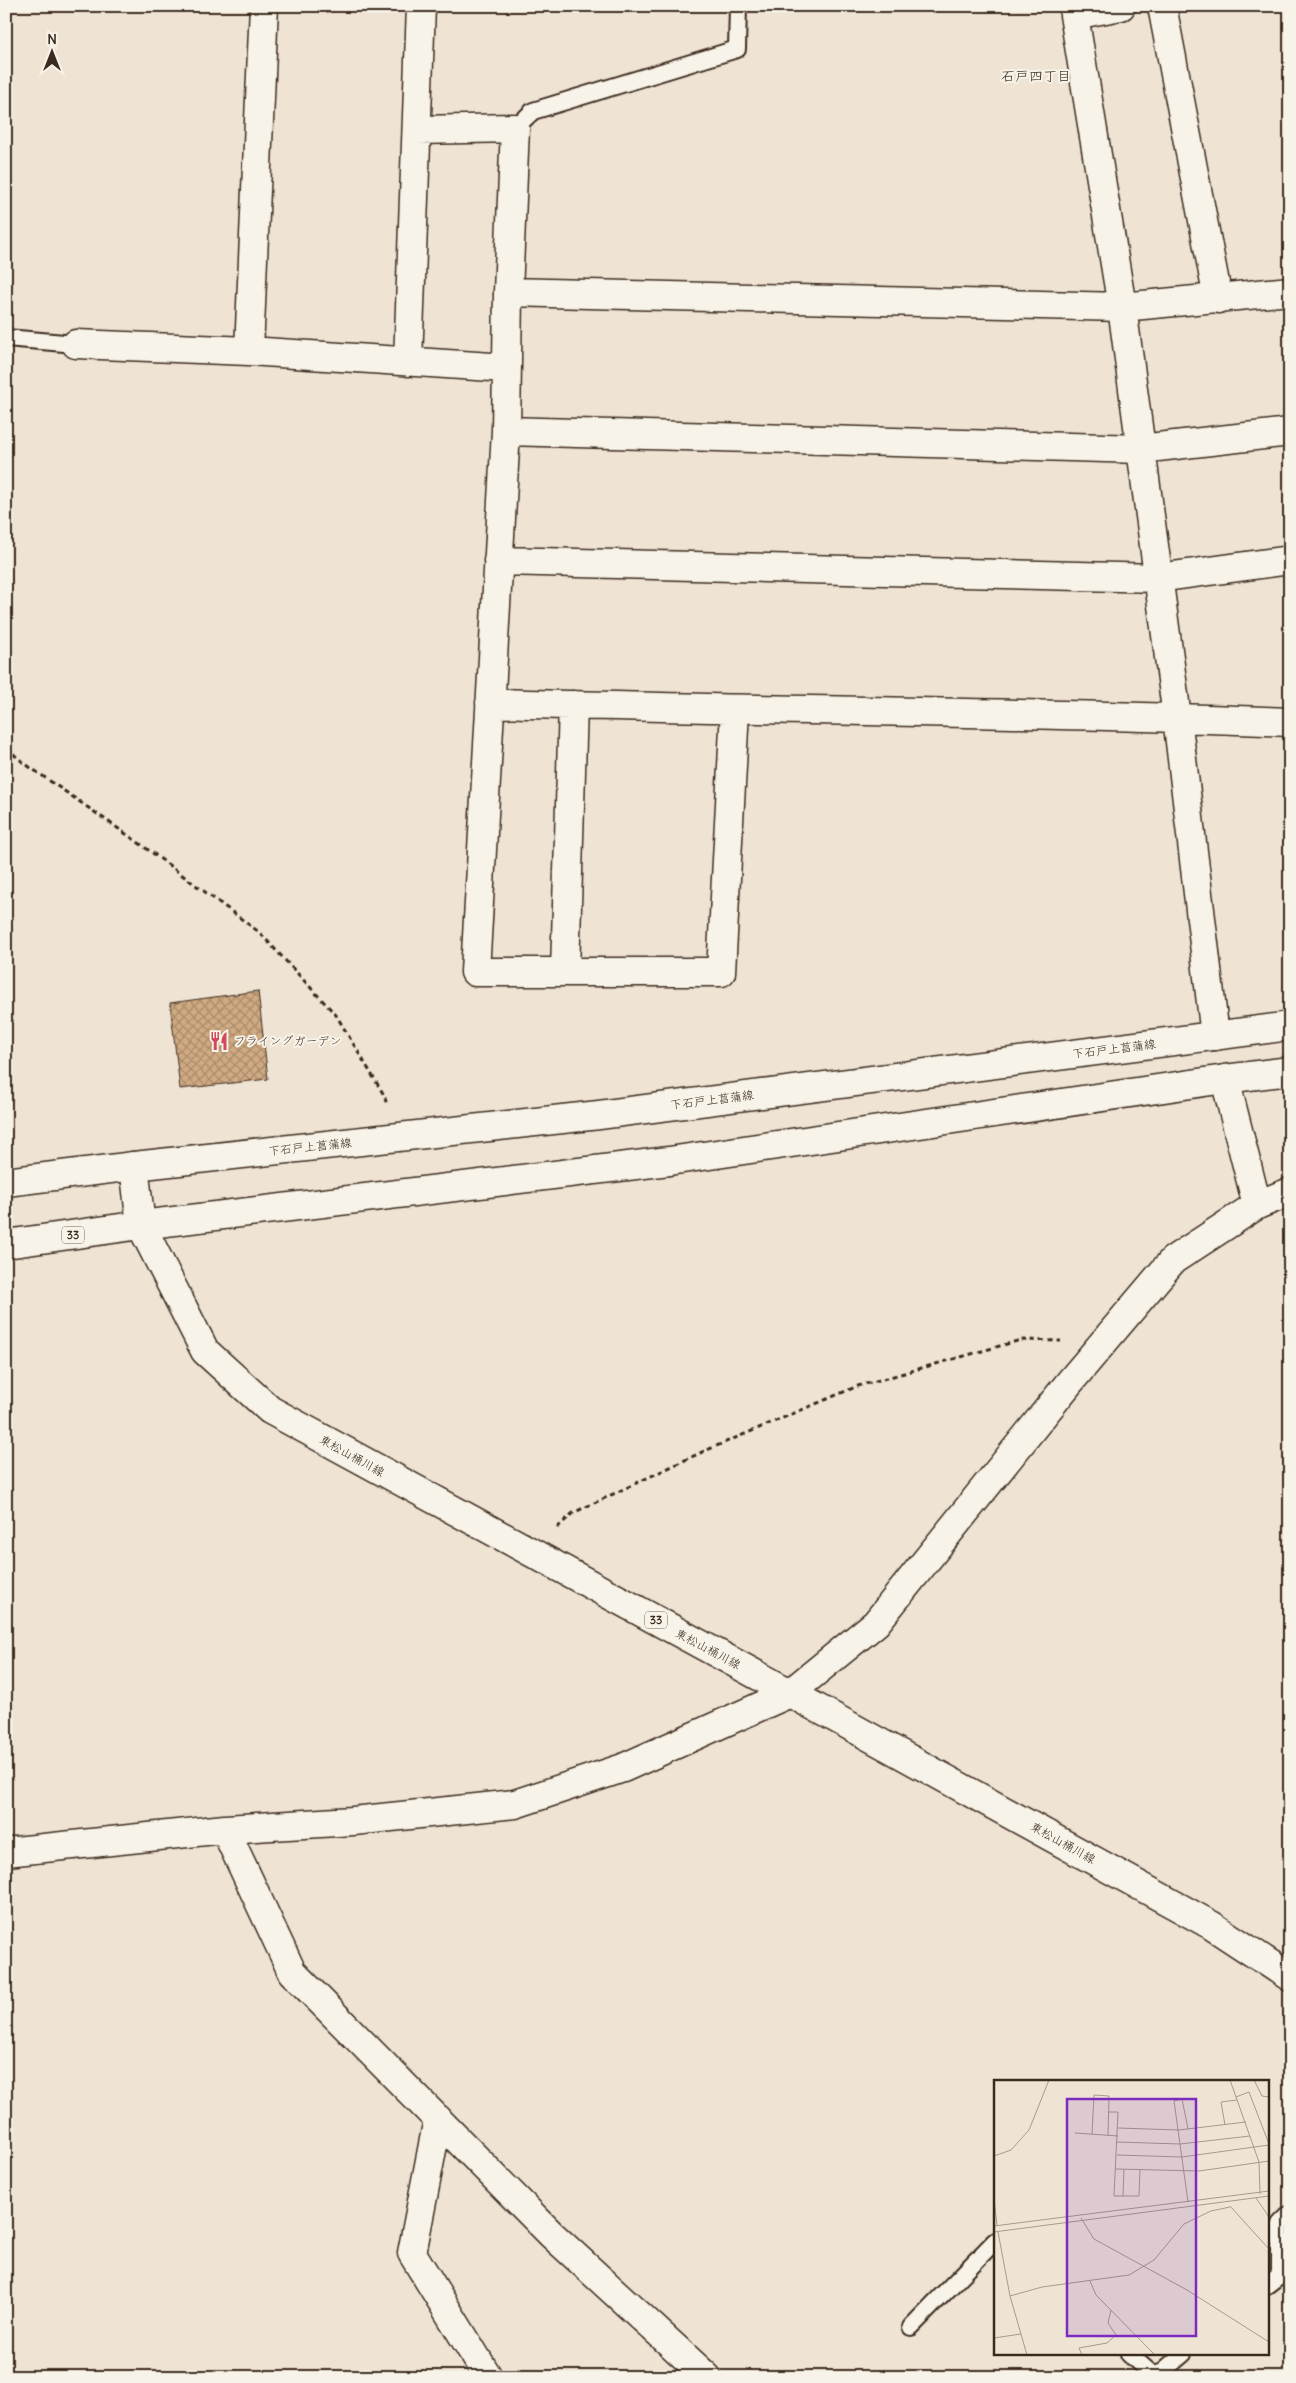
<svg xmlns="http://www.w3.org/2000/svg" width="1296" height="2383" font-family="Delius,'Klee One',sans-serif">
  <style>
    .building { fill: url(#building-cross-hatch); stroke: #3b2a1e }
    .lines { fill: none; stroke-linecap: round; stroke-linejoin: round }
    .lane-casing { stroke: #3b2a1e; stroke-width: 20 }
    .street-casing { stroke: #3b2a1e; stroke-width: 31 }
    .secondary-casing { stroke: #3b2a1e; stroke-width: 31 }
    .primary-casing { stroke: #3b2a1e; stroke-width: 31 }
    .path { stroke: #3b2a1e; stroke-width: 3; stroke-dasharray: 5 4; stroke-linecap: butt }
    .lane { stroke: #f7f3e8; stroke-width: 16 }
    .street { stroke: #f7f3e8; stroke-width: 28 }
    .secondary { stroke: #f7f3e8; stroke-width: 28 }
    .primary { stroke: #f7f3e8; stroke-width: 28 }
    .labels { text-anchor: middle; stroke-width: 4; stroke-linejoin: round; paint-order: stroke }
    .shield { fill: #f7f3e8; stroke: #73665b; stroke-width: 1 }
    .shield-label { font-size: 11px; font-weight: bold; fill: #3b2a1e }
    .poi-label { font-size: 12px; fill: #3b2a1e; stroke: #f7f3e8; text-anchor: start }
    .street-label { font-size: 12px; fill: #3b2a1e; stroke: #f7f3e8 }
    .neighbourhood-label { font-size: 14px; fill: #3b2a1e; stroke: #f7f3e8 }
    .inset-road { fill: none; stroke: #a79a8b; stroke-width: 1 }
    .view { fill: #7b2cbf; fill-opacity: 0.15; stroke: #7b2cbf; stroke-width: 2.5 }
    .inset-edge { fill: none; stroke: #3b2a1e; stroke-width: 2.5 }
  </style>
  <defs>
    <pattern id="building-cross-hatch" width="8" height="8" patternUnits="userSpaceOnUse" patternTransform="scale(1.25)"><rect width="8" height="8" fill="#d0aa82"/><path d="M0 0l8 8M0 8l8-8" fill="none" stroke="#aa8b6a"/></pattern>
  </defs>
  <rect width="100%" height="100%" fill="#efe4d4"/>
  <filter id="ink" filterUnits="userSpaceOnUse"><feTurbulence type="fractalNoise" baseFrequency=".02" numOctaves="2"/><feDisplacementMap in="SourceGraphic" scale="10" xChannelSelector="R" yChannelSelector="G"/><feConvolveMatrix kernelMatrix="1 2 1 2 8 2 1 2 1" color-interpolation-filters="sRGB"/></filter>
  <g filter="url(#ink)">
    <path class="building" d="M258,991l10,88 -88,10 -10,-86z"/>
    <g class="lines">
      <g class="lane-casing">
        <path id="lane" d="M515,128l18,-17 204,-62 1,-43
          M6,338l70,6
          M1267,2285l13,-10v-51l10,-10
          M911,2327l84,-86
          M1129,2354l26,23
          M1156,2377l27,-23"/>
      </g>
      <g class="street-casing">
        <path id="street" d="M1121,6l-47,9 48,292 55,410 38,319
          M1162,6l56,293
          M418,130l97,-2 -7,164 -2,139 -31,541h246l14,-262
          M508,292l614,15 168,-16
          M76,344l173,7 258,17
          M249,351l15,-345
          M408,362l13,-356
          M506,431l634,18 150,-17
          M498,561l660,17 132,-18
          M490,703c267,8 534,8 800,19
          M565,972l8,-267
          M1225,1079l32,126
          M225,1829l67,143 259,262 156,143
          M6,1852l219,-23 128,-8 162,-17 108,-36 167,-75
          M438,2119l-26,134 75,122 -2,2"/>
      </g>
      <g class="secondary-casing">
        <path id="secondary" d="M134,1166l465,-51 691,-89
          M141,1225l528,-64 556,-82 65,-8
          M790,1693l86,-70 193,-240 104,-123 84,-55 33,-13"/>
      </g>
      <g class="primary-casing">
        <path id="primary" d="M6,1182l128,-16 7,59 64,126 65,59 520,283 421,232 79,52
          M6,1244l135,-19"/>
      </g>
      <path class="path" d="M6,748l18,15 115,80 120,89 77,83 48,80 3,10
        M557,1528l16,-15 127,-60 158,-67 163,-46 40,1"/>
      <use href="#lane" class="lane"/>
      <use href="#street" class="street"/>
      <use href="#secondary" class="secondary"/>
      <use href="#primary" class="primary"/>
    </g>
  </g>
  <defs>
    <g id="restaurant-bare" transform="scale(1.5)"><path d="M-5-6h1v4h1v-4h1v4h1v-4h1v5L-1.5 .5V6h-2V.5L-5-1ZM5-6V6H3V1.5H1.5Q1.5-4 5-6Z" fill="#d1495b" stroke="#f7f3e8" stroke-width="2.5" paint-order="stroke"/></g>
  </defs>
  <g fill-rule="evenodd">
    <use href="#restaurant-bare" x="219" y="1041"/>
  </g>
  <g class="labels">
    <g class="shield">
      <rect x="62" y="1226.5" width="22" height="17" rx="4"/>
      <rect x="645" y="1611.5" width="22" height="17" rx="4"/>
    </g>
    <g class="shield-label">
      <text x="73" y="1239">33</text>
      <text x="656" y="1624">33</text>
    </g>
    <g class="poi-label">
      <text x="234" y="1045">フライングガーデン</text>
    </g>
    <g class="street-label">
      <text transform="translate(1114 1049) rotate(-7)" y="4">下石戸上菖蒲線</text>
      <text transform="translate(712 1100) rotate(-7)" y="4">下石戸上菖蒲線</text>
      <text transform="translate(310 1147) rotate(-6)" y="4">下石戸上菖蒲線</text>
      <text transform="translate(352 1456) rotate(29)" y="4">東松山桶川線</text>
      <text transform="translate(708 1649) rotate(28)" y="4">東松山桶川線</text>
      <text transform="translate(1063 1843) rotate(29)" y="4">東松山桶川線</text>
    </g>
    <g class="neighbourhood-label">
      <text x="1036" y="81">石戸四丁目</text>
    </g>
  </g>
  <g transform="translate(994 2080)">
    <rect width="275" height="275" fill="#efe4d4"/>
    <path class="inset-road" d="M236,0l29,82 1,32M260,0l8,16 7,1M242,17l13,-5 20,52M115,32h9l-4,84h25l1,-26M231,45l-4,-23 16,-2M124,48l61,2 67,-8M81,53l43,3M98,54l2,-39 15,1 -1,39M123,62l63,2 70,-8M123,75l65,2 87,-12M0,76l17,-6 18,-20 20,-50M122,89l83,2 70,-10M129,116l1,-27M262,118l13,19M0,119l3,26M194,122l-14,-101 8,-2 6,30M236,126l39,43M87,138l13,21 93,51 82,52M0,146l275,-35M0,152l275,-36M4,152l12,64 17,59M96,201l6,14 59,60M16,216l32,-9 87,-12 25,-15 30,-36 27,-13 19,-4M0,258l27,-4M88,275l-3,-7 28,-5 9,-8 -8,-12 3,-13"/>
    <path class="view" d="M73,19h129v237h-129z"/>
    <rect width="275" height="275" class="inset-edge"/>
  </g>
  <rect width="1296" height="2383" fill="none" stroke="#f7f3e8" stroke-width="25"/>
  <rect x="12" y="12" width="1271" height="2358" fill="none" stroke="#3b2a1e" stroke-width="2" filter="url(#ink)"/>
  <g transform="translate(52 52)" stroke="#f7f3e8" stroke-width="4" paint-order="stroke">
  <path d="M0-4L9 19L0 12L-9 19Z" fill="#3b2a1e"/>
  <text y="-8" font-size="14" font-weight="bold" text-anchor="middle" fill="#3b2a1e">N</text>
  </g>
</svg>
